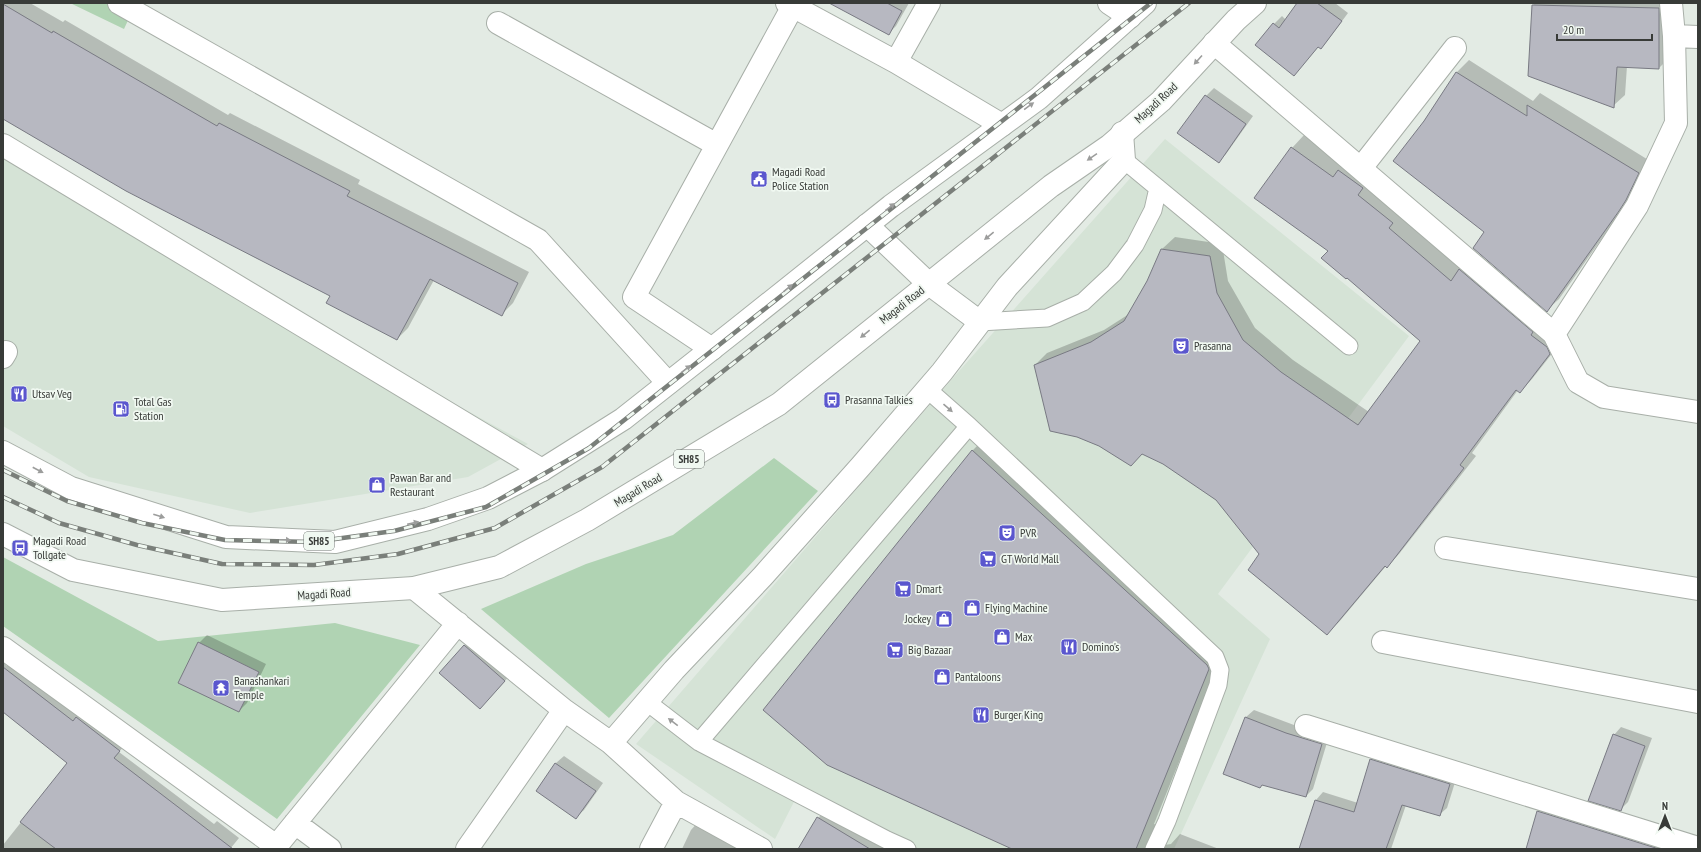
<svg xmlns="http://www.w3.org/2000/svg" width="1701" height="852" font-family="'PT Sans Narrow',sans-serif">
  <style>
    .built { fill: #d5e3d6 }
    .green { fill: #b0d3b3 }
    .shadow { fill: #0003 }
    .building { fill: #b7b8c1; stroke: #797a83 }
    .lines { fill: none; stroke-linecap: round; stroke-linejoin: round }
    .lane-casing { stroke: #a8afa8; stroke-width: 19 }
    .street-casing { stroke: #a8afa8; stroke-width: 24 }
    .primary-casing { stroke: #a8afa8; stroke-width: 24 }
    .lane { stroke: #fff; stroke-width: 17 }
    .street { stroke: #fff; stroke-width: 22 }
    .primary { stroke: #fff; stroke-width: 22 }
    .rail-casing { stroke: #7a7f7a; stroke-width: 4.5 }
    .rail { stroke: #f0f8f1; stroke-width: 3; stroke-dasharray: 9; stroke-linecap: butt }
    .oneway { fill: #9c9d9c }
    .labels { text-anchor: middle; stroke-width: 3.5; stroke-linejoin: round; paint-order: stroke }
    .shield { fill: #f0f8f1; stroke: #6f7470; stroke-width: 1 }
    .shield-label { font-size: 11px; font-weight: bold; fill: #383b38 }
    .street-label { font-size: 12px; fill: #383b38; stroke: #f0f8f1 }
    .poi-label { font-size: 12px; fill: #383b38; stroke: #f0f8f1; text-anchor: start }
  </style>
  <rect width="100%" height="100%" fill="#e3ebe4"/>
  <path class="built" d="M1165,139l244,197 -191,258 52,45 -96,210h-257l-119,-55 -23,45 -139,-95 324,-374z
    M3,150l479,269 46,25 -60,33 -218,36 -161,-36 -86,-51z"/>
  <path class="green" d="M70,3h66l-12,26z
    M774,458l44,33 -209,227 -128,-109 105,-45 87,-29z
    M3,557l155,84 177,-18 85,22 -143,174 -274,-193z"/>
  <path class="shadow" d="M3,3h27l33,19 2,-2 163,95 2,-2 130,67 -2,4 171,88 -16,31 -11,11 -68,-34 -26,48 -11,11 -65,-43 -329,-178z
    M831,3h78l-13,23 -8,8z
    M1299,3h36l13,10 -20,27 -7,8 -2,-2 -25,29 -20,-51 8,-8 4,4z
    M1535,3h135v54l-11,11 -32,-2 -2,29 -12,11 -80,-101z
    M1469,60l64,41 7,-8 110,68 -12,26 -79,112 -12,11 -62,-78 -60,-111 32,-49z
    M1214,88l39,28 -27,38 -8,8 -40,-29 28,-37z
    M1304,135l41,30 217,176 -30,38 -12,13 -2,-2 -46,63 4,3 -77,98 -12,13 -1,-1 -47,56 -13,12 -110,-135 -181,-134 12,-12 57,-23 25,-16 19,-32 14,-33 13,-12 47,7 6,37 27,47 38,32 76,52 52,-71 -92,-91 -37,-102z
    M986,437l235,214 1,4 -68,169 6,3 4,18 7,-1 9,-10 39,15h-204l-43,-398z
    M207,635l59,29 -19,39 -8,8 -40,-68z
    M472,638l40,35 -24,27 -48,-27z
    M3,662l4,4 4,-4 114,83 -6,7 95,72 3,-3 22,17 -9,11h-227v-4l65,-82 -65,-53z
    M1254,710l40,15 35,11 -16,53 -7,7 -43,-12 -3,3 -36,-14 22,-56z
    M1621,727l31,11 -24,64 -8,8 -6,-75z
    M1379,752l78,24 -10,32 -8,7 -33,-10 -15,44h-91l16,-49 7,-8 35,11 13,-43z
    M564,756l39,27 -19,27 -8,7 -39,-27 19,-27z
    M1545,804l146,45h-164l11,-38z
    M827,809l56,34 -3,6h-81l19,-31z
    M699,821l60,28h-77l9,-19z"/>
  <path class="building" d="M829,3h58l15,8 -13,24z
    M1297,3h20l25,18 -21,28 -3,-2 -24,29 -39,-31 18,-22 6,5z
    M3,4l49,29 1,-2 164,95 2,-3 131,68 -3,5 171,87 -16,33 -72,-37 -33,61 -71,-37 4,-7 -204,-105 -123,-72z
    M1532,5l127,3v61l-42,-2 -3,41 -86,-32z
    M1456,72l71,44v-11l112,68 -13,27 -7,11 -72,101 -74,-64 11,-16 -91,-71 31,-40z
    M1205,95l41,29 -27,39 -42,-30z
    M1291,147l42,30 5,-7 25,18 -5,7 35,28 -4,5 62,53 8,-12 74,63 -2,3 16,12 3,7 -30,39 -4,-3 -56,75 4,3 -77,100 -2,-2 -58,69 -79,-65 11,-16 -43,-54 -53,-36 -21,-10 -11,12 -32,-20 -22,-9 -27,-6 -16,-66 57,-23 33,-21 23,-40 14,-32 49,7 7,37 26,47 38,32 77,53 62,-84 -73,-63 -1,1 -25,-21 7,-7 -74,-53z
    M972,450l235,215 2,4 -73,180h-124l-185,-84 -64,-55z
    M198,642l61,30 -20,40 -61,-29z
    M464,645l41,36 -25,28 -41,-36z
    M3,667l70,54 3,-4 44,34 -6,7 119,91h-177l-36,-27 47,-59 -64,-51z
    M1245,717l41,16 36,11 -16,53 -44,-12 -2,3 -37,-14z
    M1613,734l32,12 -24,65 -33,-10z
    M1370,759l80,25 -10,32 -38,-11 -16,44h-87l16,-49 39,12z
    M555,763l41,28 -20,28 -40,-28z
    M1537,811l122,38h-133z
    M817,817l53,32h-72z"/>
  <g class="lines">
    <g class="lane-casing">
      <path id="lane" d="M1124,160l225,186
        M980,322l67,-4 36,-16 31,-29 21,-28 18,-35 5,-22
        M927,389l42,37 246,231 5,13 -2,15 -51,136 -13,28
        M647,702l52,40 188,98 20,9
        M699,742l270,-316"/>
    </g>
    <g class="street-casing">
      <path id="street" d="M119,3l419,237 130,143
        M787,3l109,59 106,63
        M1109,3l21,14
        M498,23l219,122
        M1674,36l24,1
        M1214,43l340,291 24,48 26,15 94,15
        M896,62l33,-59
        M3,145l539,325
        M1361,168l94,-120
        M867,225l62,59 51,38
        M1554,334l83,-128 39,-83 -2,-87 -3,-33
        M712,349l-78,-52 159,-291
        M3,357l3,-5
        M1446,548l252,41
        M414,588l150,122 47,33 65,59 85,47
        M1383,642l315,60
        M3,648l273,198
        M1306,726l392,122
        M611,743l63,-73 89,-94 98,-110 81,-94 65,-85 117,-127 -2,-27
        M295,823l35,26
        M274,849l184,-226
        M467,849l97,-139
        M651,849l25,-47"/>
    </g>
    <g class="primary-casing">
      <path id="primary" d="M3,452l68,36 155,49 109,5 93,-23 60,-21 54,-28 81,-51 114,-90 154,-123 148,-108 106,-95
        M3,534l70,36 149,30 192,-12 85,-21 88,-47 192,-116 272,-218 58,-40 52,-45 75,-81 19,-17"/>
    </g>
    <use href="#lane" class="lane"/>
    <use href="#street" class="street"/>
    <use href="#primary" class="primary"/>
    <g class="rail-casing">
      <path id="rail" d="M3,470l64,31 75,22 83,17 88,2 81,-11 92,-24 103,-59 562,-445
        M3,497l56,26 78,22 85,19 92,1 84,-11 97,-26 107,-61 587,-464"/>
    </g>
    <use href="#rail" class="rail"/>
  </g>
  <defs><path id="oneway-solid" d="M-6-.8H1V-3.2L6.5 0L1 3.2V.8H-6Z"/></defs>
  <g class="oneway">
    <use href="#oneway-solid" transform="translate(1198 60) rotate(132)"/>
    <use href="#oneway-solid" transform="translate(1029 106) rotate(-36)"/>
    <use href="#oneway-solid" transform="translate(1092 157) rotate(146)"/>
    <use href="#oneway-solid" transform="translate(890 207) rotate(-38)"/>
    <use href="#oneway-solid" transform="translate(989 236) rotate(141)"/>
    <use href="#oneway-solid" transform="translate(788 288) rotate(-39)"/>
    <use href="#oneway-solid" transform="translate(865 334) rotate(141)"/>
    <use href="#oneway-solid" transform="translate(686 369) rotate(-38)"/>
    <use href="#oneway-solid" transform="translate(948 408) rotate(41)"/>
    <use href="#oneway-solid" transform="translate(38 470) rotate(28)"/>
    <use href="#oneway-solid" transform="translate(159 516) rotate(18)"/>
    <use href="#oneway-solid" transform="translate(413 523) rotate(-13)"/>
    <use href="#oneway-solid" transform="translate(285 540) rotate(2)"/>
    <use href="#oneway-solid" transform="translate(673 722) rotate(-143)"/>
  </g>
  <defs>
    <g id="civic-square" transform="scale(0.9)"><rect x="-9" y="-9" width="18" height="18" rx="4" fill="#5a56ce" stroke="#f0f8f1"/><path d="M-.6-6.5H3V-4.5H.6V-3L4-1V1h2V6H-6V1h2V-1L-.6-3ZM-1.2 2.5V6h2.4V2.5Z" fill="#fff"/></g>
    <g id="theatre-square" transform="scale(0.9)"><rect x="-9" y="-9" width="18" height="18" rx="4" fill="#5a56ce" stroke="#f0f8f1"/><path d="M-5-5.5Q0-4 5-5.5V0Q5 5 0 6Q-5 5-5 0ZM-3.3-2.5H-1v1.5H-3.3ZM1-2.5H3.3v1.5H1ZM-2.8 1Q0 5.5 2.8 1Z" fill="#fff"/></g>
    <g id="restaurant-square" transform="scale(0.9)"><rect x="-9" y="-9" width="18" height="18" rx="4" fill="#5a56ce" stroke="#f0f8f1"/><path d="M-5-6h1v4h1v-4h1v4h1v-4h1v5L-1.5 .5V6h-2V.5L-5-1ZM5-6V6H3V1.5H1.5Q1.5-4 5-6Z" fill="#fff"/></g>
    <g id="bus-square" transform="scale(0.9)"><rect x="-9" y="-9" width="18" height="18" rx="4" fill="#5a56ce" stroke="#f0f8f1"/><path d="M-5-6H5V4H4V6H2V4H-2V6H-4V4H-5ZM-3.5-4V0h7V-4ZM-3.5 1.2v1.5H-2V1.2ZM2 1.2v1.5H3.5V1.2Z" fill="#fff"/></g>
    <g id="fuel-square" transform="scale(0.9)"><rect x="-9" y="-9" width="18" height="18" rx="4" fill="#5a56ce" stroke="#f0f8f1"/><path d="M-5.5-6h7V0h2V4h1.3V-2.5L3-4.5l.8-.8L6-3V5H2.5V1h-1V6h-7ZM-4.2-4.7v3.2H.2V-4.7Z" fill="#fff"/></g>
    <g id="shop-square" transform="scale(0.9)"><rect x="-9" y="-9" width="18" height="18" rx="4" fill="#5a56ce" stroke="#f0f8f1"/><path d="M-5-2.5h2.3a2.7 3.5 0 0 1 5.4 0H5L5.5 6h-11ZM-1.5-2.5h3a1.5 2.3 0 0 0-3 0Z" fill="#fff"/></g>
    <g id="supermarket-square" transform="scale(0.9)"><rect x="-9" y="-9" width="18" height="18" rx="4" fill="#5a56ce" stroke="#f0f8f1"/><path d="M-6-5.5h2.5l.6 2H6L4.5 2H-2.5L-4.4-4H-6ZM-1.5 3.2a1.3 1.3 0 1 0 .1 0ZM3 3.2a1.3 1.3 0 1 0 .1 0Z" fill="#fff"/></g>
    <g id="temple-square" transform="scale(0.9)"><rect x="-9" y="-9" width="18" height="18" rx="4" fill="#5a56ce" stroke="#f0f8f1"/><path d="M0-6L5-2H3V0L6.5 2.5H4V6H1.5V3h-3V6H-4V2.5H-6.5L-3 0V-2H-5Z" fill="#fff"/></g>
  </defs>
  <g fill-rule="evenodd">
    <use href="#civic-square" x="759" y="179"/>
    <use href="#theatre-square" x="1181" y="346"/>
    <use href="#restaurant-square" x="19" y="394"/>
    <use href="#bus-square" x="832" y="400"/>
    <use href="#fuel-square" x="121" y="409"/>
    <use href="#shop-square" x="377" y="485"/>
    <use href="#theatre-square" x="1007" y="533"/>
    <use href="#bus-square" x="20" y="548"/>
    <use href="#supermarket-square" x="988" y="559"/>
    <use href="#supermarket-square" x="903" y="589"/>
    <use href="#shop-square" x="972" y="608"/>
    <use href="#shop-square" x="944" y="619"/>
    <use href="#shop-square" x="1002" y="637"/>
    <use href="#restaurant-square" x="1069" y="647"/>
    <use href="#supermarket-square" x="895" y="650"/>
    <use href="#shop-square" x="942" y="677"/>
    <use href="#temple-square" x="221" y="688"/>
    <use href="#restaurant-square" x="981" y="715"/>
  </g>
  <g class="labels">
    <g class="shield">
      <rect x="674" y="450" width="30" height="18" rx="3"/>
      <rect x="304" y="532" width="30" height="18" rx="3"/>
    </g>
    <g class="shield-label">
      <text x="689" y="463">SH85</text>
      <text x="319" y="545">SH85</text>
    </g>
    <g class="street-label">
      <text transform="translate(1156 103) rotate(-43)" y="4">Magadi Road</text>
      <text transform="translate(902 305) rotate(-38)" y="4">Magadi Road</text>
      <text transform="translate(638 490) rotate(-31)" y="4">Magadi Road</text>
      <text transform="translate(324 594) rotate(-4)" y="4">Magadi Road</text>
    </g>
    <g class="poi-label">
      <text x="772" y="176">Magadi Road<tspan x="772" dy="14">Police Station</tspan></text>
      <text x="1194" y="350">Prasanna</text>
      <text x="32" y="398">Utsav Veg</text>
      <text x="845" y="404">Prasanna Talkies</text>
      <text x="134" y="406">Total Gas<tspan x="134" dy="14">Station</tspan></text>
      <text x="390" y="482">Pawan Bar and<tspan x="390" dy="14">Restaurant</tspan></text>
      <text x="1020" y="537">PVR</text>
      <text x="33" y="545">Magadi Road<tspan x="33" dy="14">Tollgate</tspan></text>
      <text x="1001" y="563">GT World Mall</text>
      <text x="916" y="593">Dmart</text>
      <text x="985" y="612">Flying Machine</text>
      <text x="931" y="623" text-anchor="end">Jockey</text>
      <text x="1015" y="641">Max</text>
      <text x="1082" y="651">Domino's</text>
      <text x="908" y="654">Big Bazaar</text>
      <text x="955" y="681">Pantaloons</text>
      <text x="234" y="685">Banashankari<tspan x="234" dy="14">Temple</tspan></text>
      <text x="994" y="719">Burger King</text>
    </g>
  </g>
  <rect width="1701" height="852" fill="none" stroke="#383b38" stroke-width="8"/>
  <g transform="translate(1665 816)" stroke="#f0f8f1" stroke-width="3" paint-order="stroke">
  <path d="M0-3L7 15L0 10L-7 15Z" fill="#383b38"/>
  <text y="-6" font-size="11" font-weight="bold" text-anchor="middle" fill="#383b38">N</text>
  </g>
  <path d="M1557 34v6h95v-6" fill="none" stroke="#383b38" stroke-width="2"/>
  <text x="1563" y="34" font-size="12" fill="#383b38" stroke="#f0f8f1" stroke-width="3" paint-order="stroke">20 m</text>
</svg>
